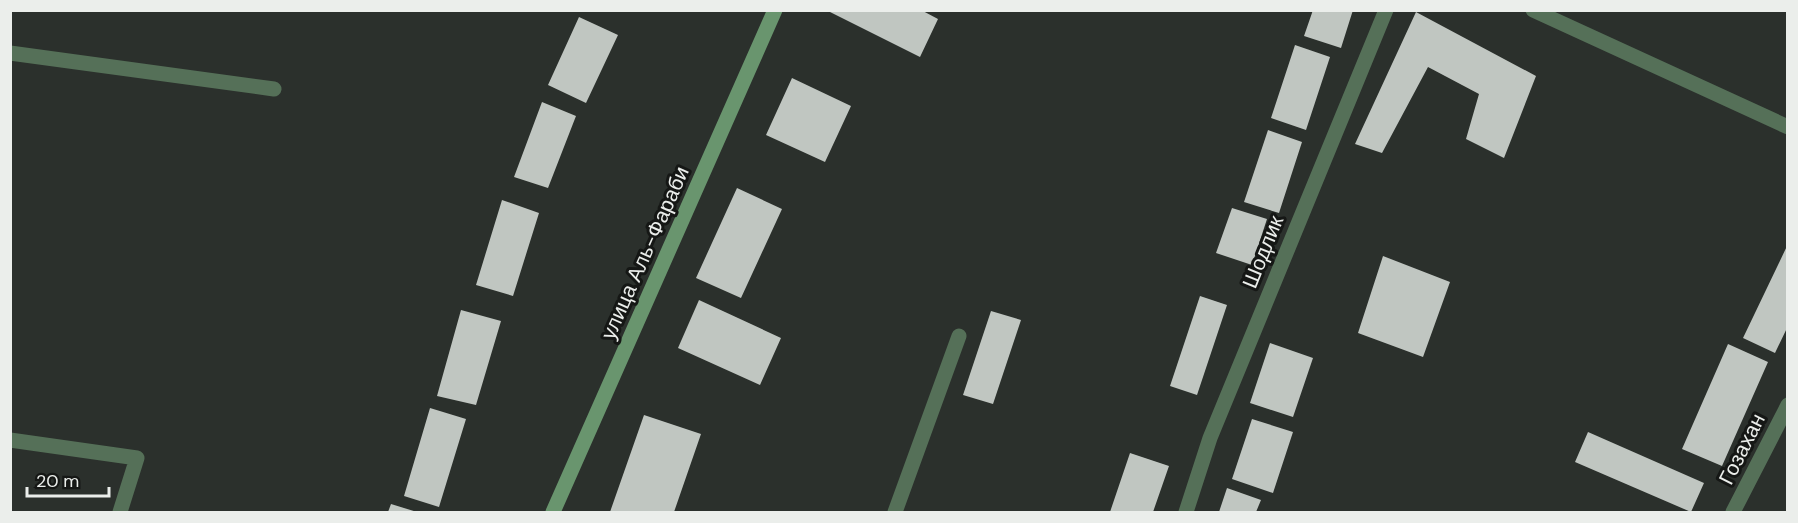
<svg xmlns="http://www.w3.org/2000/svg" width="1798" height="523" font-family="'DM Sans',sans-serif">
  <style>
    .building { fill: #c0c6c1 }
    .lines { fill: none; stroke-linecap: round; stroke-linejoin: round }
    .street { stroke: #557058; stroke-width: 15 }
    .secondary { stroke: #69956e; stroke-width: 15 }
    .labels { text-anchor: middle; stroke-width: 6; stroke-linejoin: round; paint-order: stroke }
    .street-label { font-size: 21px; fill: #ebeeeb; stroke: #151715 }
  </style>
  <rect width="100%" height="100%" fill="#2b302c"/>
  <path class="building" d="M826,10h95l17,9 -18,38z
    M1313,10h40l-12,38 -37,-12z
    M1416,12l120,64 -32,82 -38,-19 13,-45 -51,-27 -46,86 -27,-9z
    M579,17l39,18 -32,68 -38,-18z
    M1295,45l35,12 -24,73 -35,-12z
    M792,78l59,28 -26,56 -59,-27z
    M542,102l34,14 -28,72 -34,-11z
    M1268,130l34,12 -23,71 -35,-11z
    M737,188l45,21 -41,89 -45,-20z
    M502,200l37,13 -26,83 -37,-11z
    M1232,208l35,11 -15,46 -36,-12z
    M1788,244v82l-13,27 -32,-15z
    M1383,256l67,26 -27,75 -65,-24z
    M1200,296l27,9 -30,90 -27,-9z
    M699,300l82,38 -21,47 -82,-37z
    M461,310l40,11 -25,84 -39,-9z
    M991,311l30,9 -28,84 -30,-9z
    M1270,343l43,15 -20,59 -43,-14z
    M1728,344l40,18 -46,104 -40,-17z
    M430,408l36,11 -27,88 -35,-11z
    M644,415l57,19 -27,78h-64z
    M1252,419l41,13 -20,61 -41,-14z
    M1588,432l116,51 -13,29 -116,-50z
    M1130,453l39,13 -16,46h-43z
    M1227,488l34,12 -5,12h-37z
    M391,504l26,8h-29z"/>
  <g class="lines">
    <path class="street" d="M1533,10l255,117
      M10,53l264,36
      M10,440l127,18 -17,54
      M895,512l64,-176
      M1186,512l24,-74 176,-428
      M1733,512l55,-107"/>
    <path class="secondary" d="M553,512l222,-502"/>
  </g>
  <g class="labels">
    <g class="street-label">
      <text transform="translate(1263 252) rotate(-68)" y="7">Шодлик</text>
      <text transform="translate(645 253) rotate(-66)" y="7">улица Аль-Фараби</text>
      <text transform="translate(1742 449) rotate(-63)" y="7">Гозахан</text>
    </g>
  </g>
  <rect width="1798" height="523" fill="none" stroke="#ebeeeb" stroke-width="24"/>
  <path d="M27 487v9h82v-9" fill="none" stroke="#ebeeeb" stroke-width="3"/>
  <text x="36" y="487" font-size="18" fill="#ebeeeb" stroke="#151715" stroke-width="4.5" paint-order="stroke">20 m</text>
</svg>
